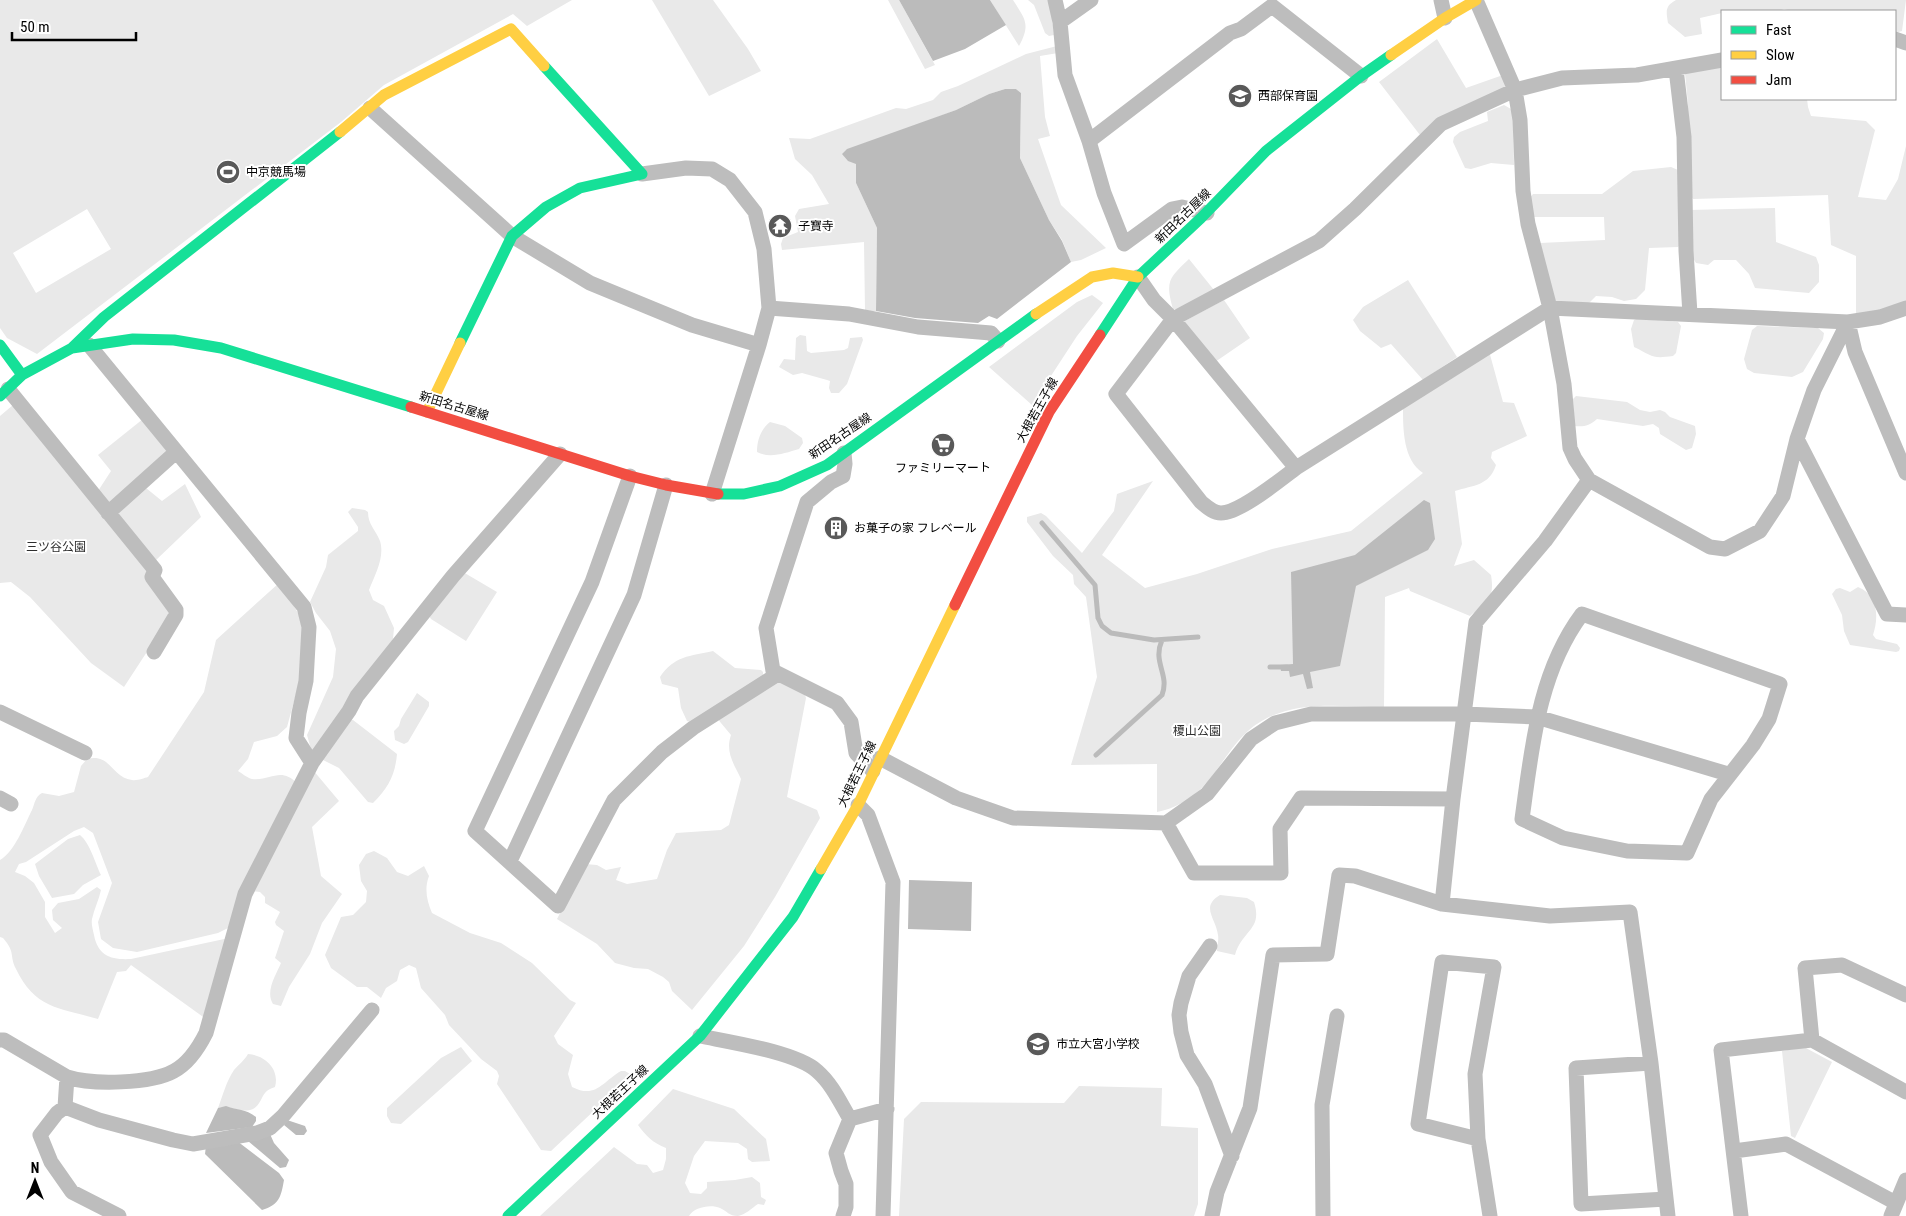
<svg xmlns="http://www.w3.org/2000/svg" width="1906" height="1216" font-family="'Roboto Condensed','Noto Sans JP',sans-serif">
  <style>
    .green { fill: #e9e9e9; fill-rule: evenodd }
    .water { fill: #bbb }
    .lines { fill: none; stroke-linecap: round; stroke-linejoin: round }
    .stream { stroke: #bbb; stroke-width: 5 }
    .street { stroke: #bdbdbd; stroke-width: 15 }
    .fast { stroke: #16e098; stroke-width: 11 }
    .slow { stroke: #ffcf43; stroke-width: 11 }
    .jam { stroke: #f24e42; stroke-width: 11 }
    .labels { text-anchor: middle; stroke-width: 4; stroke-linejoin: round; paint-order: stroke }
    .poi-label { font-size: 12px; fill: #000; stroke: #fff; text-anchor: start }
    .street-label { font-size: 12px; fill: #000; stroke: #fff }
    .park-label { font-size: 12px; fill: #2e2e2e; stroke: #fff }
  </style>
  <rect width="100%" height="100%" fill="#fff"/>
  <path class="green" d="M0,0h572l-45,26 -14,-12 -129,71 -43,37 -304,232 -30,-16 -7,-10zM87,209l24,40 -75,44 -23,-40z
    M652,0h61l35,49 13,22 -52,25z
    M888,0h11l36,65 -10,4z
    M990,0h23c12,19 18,24 6,46z
    M1028,0h22l4,35 -5,1 -4,-3 -11,-28z
    M1676,0h230l-4,31 -7,2v-22h-103l-8,-2 -5,2h-57v2l-22,5 2,16 -17,3 -17,-14c-2,-12 -3,-17 8,-23z
    M1437,39l29,49 37,-13 3,9 -2,10 -84,41 -41,-53z
    M1057,46l1,7 -18,3 5,61 5,19 -12,3 23,66 45,43 -25,12 -10,2 -9,-22 -13,-20 -29,-62 1,-65 -5,-4h-11l-16,5 -33,16 -37,14 -63,40v19l21,45 -1,83h-11l-1,-69 -82,8 -1,-6 2,-6 15,-6 -3,-16 4,-7 30,-5 -17,-29 -17,-16 -6,-21 21,1 86,-31 10,1 27,-9 8,-8 17,-6 68,-32z
    M1722,65v34h85l1,8 3,9 55,5 9,9 -17,67 28,3 12,-21 8,-33v158l-50,12v-60l-25,-11 -3,-50 -135,4 -5,-7v-88l-3,-31z
    M1504,105l7,4 2,5 1,51 -23,-2 -20,6 -6,-1 -12,-26 1,-5 6,-5 28,-11 -1,-9z
    M1671,167l7,3 4,72 -4,5 -29,1 -4,42 -9,9 -12,2 -12,-4 -16,-1 -7,7h-32l-5,-8 -12,-52 65,-3 -1,-23h-71l-5,-17 5,-6h69l31,-23z
    M1775,208l1,34 40,15 3,8v17l-10,11 -54,-5 -6,-14 -13,-14h-22l-6,5 -12,-2 -3,-5 -4,-48z
    M1189,259l25,31 -31,19h-10c-8,-28 -4,-31 16,-50z
    M1408,280l49,77 -34,23 -32,-36 -10,4 -21,-17 -7,-11 10,-13z
    M1092,295l11,8 -26,33 -45,69 -43,-38 88,-65z
    M1224,300l26,38 -35,24 -34,-39z
    M1638,318l40,4 3,4 -5,27 -3,3c-22,3 -20,0 -39,-9l-3,-18 3,-9z
    M1757,326l61,2 6,5 -1,6 -20,33 -11,5 -38,-4 -7,-4 -3,-10 8,-29z
    M800,335l6,1 1,15 4,2 33,-3 4,-2 2,-10 12,-1 1,3 -16,44 -8,9h-8l-2,-5 1,-7 -3,-1 -25,-7 -9,2 -14,-8 5,-8 11,1 1,-22z
    M1489,351l14,51 11,1 13,33 -35,16 -1,6 5,7c-7,21 -22,20 -41,26l7,53 -8,22 20,-6 17,15c4,24 -4,26 -21,41l-60,-25 -1,-3 -24,9 -1,110c-38,0 -81,-7 -117,11 -48,24 -48,81 -110,94v-48l-86,1 26,-88 -11,-80 -12,-13 -1,-9 -20,-19 -26,-34v-5l14,-4 5,3 36,37 32,-42 3,-17 36,-13 -51,74 43,33 52,-14 75,-25 79,-18 72,-58c-20,-13 -20,-44 -20,-66z
    M1576,396l51,6 13,8 10,2 10,-2 5,2 5,5 25,9 1,8 -4,14 -6,2 -26,-16 -1,-6 -6,-4 -10,2 -46,-7c-8,7 -13,8 -23,7l-1,-27z
    M13,405l134,166 24,44 -47,72 -33,-24 -61,-66 -19,-15 -11,1v-167z
    M143,419l29,33 -62,55 -12,-16 13,-20 -13,-16z
    M770,422l15,4 17,12 1,5 -4,6c-14,4 -29,10 -42,3 0,-12 4,-23 13,-30z
    M185,484l16,33 -46,44 -37,-48 28,-25 16,13z
    M352,508l13,2 3,2c0,13 8,18 12,29 5,16 -5,34 -11,49l4,10 11,6 10,22 -1,11 -76,113 -6,-3 -4,-14 26,-58 3,-28 -6,-18 -14,-18 -6,-11 16,-35 2,-12 30,-24v-4l-10,-15z
    M463,572l34,20 -31,49 -35,-22 -4,-6z
    M279,583l10,14 11,20 4,13 -2,42 -15,55 -10,9 -23,6 -6,17 -10,12c4,2 9,7 14,8 20,2 28,-13 46,5l-64,141 -16,8 -81,19 -24,-4 -12,-9 -3,-17 14,-39 -19,-50 -9,-6 -10,4 -48,31 -7,2 -4,8 10,4 9,7 11,19v15l10,16 7,-5 -9,-8 -1,-10 6,-7 21,-4 18,-12 4,3c-2,10 -7,19 -9,29 -1,5 1,11 2,16 4,21 17,25 37,24l98,-21 -23,81 -75,-54 -5,6 -9,1 -19,47c-38,-11 -63,-10 -82,-50 -7,-14 0,-16 -13,-31l-3,-1v-77c15,-9 24,-34 32,-50 3,-7 3,-13 10,-17l17,3 15,-4 7,-26 6,-7c24,-6 25,19 45,21 5,1 12,-2 16,-3l56,-85 12,-52z
    M1858,587c20,8 21,30 15,48l3,4 21,5 3,4 -1,3 -3,1 -46,-7 -6,-14 -2,-16 -10,-21 4,-5 4,-1 10,4z
    M713,651l22,17 26,2 2,2v4l-73,46 -3,-1 -6,-13 -3,-20 -16,-4 -2,-7c14,-21 30,-21 53,-26z
    M780,678l24,14 2,6 -19,99 30,13 3,8 -45,79 -31,49 -52,64 -20,-19 -3,-9 -6,-5 -15,-8 -14,-1 -19,-5 -18,-19 -40,-25 28,-55 12,1 9,5 15,-3 -5,13 11,4 30,-5 10,-29 9,-17 45,-3 8,-5 12,-46c-7,-15 -16,-27 -10,-44l-15,-18z
    M417,693l12,9v4l-21,36 -4,2 -9,-4 -1,-9 5,-5 2,-7z
    M347,720h6l44,34c-2,22 -9,34 -24,49l-5,-1 -29,-34 -18,-9z
    M313,770l26,31 -27,26 9,49 21,18 -20,29 -12,31 -21,33 -8,19 -8,-2c-8,-13 3,-29 8,-41l-6,-5 9,-27 -8,-6 -1,-3 5,-10 -15,-9v-6l-5,-5 -8,-1z
    M80,835c10,8 15,28 21,40l-18,10 -9,9 -22,4 -13,-22 -4,-12 33,-25z
    M374,851l13,7 10,14 11,4 16,-10 5,10c-5,13 -2,25 3,37l38,20 31,10 31,20 38,37 6,3 -22,33 4,8 15,11 -5,19 4,13c24,12 30,-5 49,-16h4l5,3 -1,4 -78,73 -10,-1 -44,-66 2,-8 -2,-5 -16,-12 -32,-34 -4,-10 -24,-27 -5,-20 -7,-3 -9,5 -3,11 -11,7 -5,10 -14,-11h-10l-26,-19 -6,-13 16,-38 12,-2 13,-13 1,-11 -6,-10 -2,-16 7,-11z
    M1220,895l27,3 7,4c9,28 -12,28 -19,53l-18,-4c0,-5 2,-11 1,-16 -2,-17 -18,-28 2,-40z
    M461,1047l11,14 -71,63 -10,-1 -4,-7v-8l54,-50z
    M1804,1047l28,15 -37,76 -4,-2 -9,-85z
    M248,1054c17,1 32,15 27,33 -3,1 -8,3 -10,6 -4,5 -5,12 -12,16 -12,5 -23,-4 -35,-1 5,-13 8,-26 16,-38 5,-6 10,-9 14,-16z
    M1079,1086l83,2 -1,38 37,2v76l-4,12h-295l5,-97 17,-17 143,1z
    M673,1089l61,20 32,30 4,22 -18,1 -4,-3 -1,-10 -9,-6 -33,-2 -11,15 -9,27 5,10 11,1 6,-6v-6l28,-2 17,-3 8,6 1,14 5,3 -2,5 -6,-1c-6,4 -13,11 -20,12 -9,0 -11,-5 -18,-8 -9,-4 -26,-1 -31,8h-149l74,-69 23,17 10,1 6,8 10,-3 3,-11v-11c-13,-5 -20,-12 -28,-23z"/>
  <path class="water" d="M899,0h91l16,25 -41,24 -32,12z
    M1005,89h11l5,4 -1,65 29,62 13,21 9,21 -74,57 -8,-3 -11,7 -63,-5 -39,-7 1,-83 -21,-45v-19l-8,-3 -6,-7 5,-5 109,-39 33,-16z
    M1424,500l6,3 5,36 -7,11 -72,36 -16,80 -30,6 3,16 -6,1 -4,-15 -13,3 -1,-6h-8l-1,-6 13,-1 -2,-92 64,-17z
    M909,880l63,2 -1,49 -63,-2z
    M226,1106c12,5 19,2 30,11v4l-4,6 -46,6 12,-25z
    M287,1120l18,6 2,5 -3,4h-8l-12,-10z
    M270,1134l4,9 15,17 -3,7 -6,1 -32,-27z
    M237,1141l42,32 5,7c-3,17 -5,25 -22,30l-57,-56 1,-8z"/>
  <g class="lines">
    <path class="stream" d="M1042,523l53,62 3,33 4,8 9,7 43,7 44,-3
      M1270,667h17
      M1096,755l66,-60c8,-21 -10,-32 0,-55"/>
    <path class="street" d="M1055,0l5,22 5,53 24,66 15,52 20,51 48,-35 10,-2 25,6
      M1441,0l4,18
      M1060,22l31,-22
      M1895,39l11,4
      M1676,69l8,68 2,114 4,63
      M370,108l142,128 78,47 102,42 67,20 -47,149
      M1089,141l141,-108 11,-4 31,-23 89,70
      M642,174l44,-6 26,1 18,11 25,32 9,37 5,59 -10,37
      M1138,277l16,23 19,19 123,149 254,-160 298,14 32,-5 26,-9
      M769,308l80,6 69,13 73,6 7,8
      M1848,322l7,30 51,121
      M89,345l215,262 5,20 -3,54 -7,32 -3,25 16,25
      M8,389l147,181 -3,7 24,33v5l-22,37
      M1797,439l90,175 19,1
      M844,453l1,11 -2,12 -12,6 -24,20 -41,126 7,43 64,32 14,19 5,31 17,18
      M1296,468c-16,12 -56,45 -75,45 -8,0 -14,-6 -20,-11l-85,-108 57,-75 146,-78 36,-32 86,-85 74,-34 47,-12 75,-3 85,-15
      M630,476l-38,106 -117,249 83,75 56,-106 48,-48 31,-24 85,-54
      M1589,480l121,67 15,2 35,-18 23,-35 14,-57 17,-49 34,-68
      M108,513l68,-61
      M1582,614l198,70 -11,35 -16,26 -42,54 -24,54 -60,-2 -64,-13 -41,-19c10,-71 16,-146 60,-205z
      M0,712l85,41
      M880,758l76,40 57,20 153,5 41,-29 44,-55 24,-16 36,-9h153l73,3 191,57
      M0,798l11,6
      M858,805l10,10 25,67 -10,334
      M1166,823l28,50h87l-1,-44 21,-31 152,1
      M510,861l124,-266 32,-110
      M1442,904l11,-105 23,-177 69,-81 44,-61 -14,-21 -5,-11 -6,-64 -14,-76 -22,-84 -5,-33 -3,-71 -5,-30 -39,-90
      M1210,946l-21,30 -8,27 -2,12 2,17 6,23 18,29 27,72
      M700,1036c29,6 96,16 117,35 15,13 23,31 33,48l-14,34 5,18 5,13v23l-3,9
      M0,1040h4l63,37 -2,30 -8,6 -17,22 11,27 21,30 47,24
      M1812,1040l-7,-72 37,-3 64,30
      M1651,1063l-75,5 5,136 85,-5
      M67,1077c25,8 84,7 107,-6 15,-8 25,-24 32,-38l39,-139 67,-131 37,-52 8,-15 96,-120 107,-122
      M65,1107l34,13 74,20 20,4 64,-11 13,-5 13,-12 89,-106
      M850,1119l37,-10
      M1478,1139l-60,-15 24,-162 52,5 -19,107 3,65 12,77
      M1734,1151l52,-7 110,59
      M1212,1216l5,-24 33,-84 23,-153 54,-1 12,-79 16,1 87,28 108,12 80,-4 21,151 17,153
      M1323,1216l-1,-111 15,-89
      M1741,1216l-20,-166 91,-10 94,52
      M1891,1216l15,-36"/>
    <path class="fast" d="M1100,335l38,-58 63,-59 65,-67 95,-75 30,-21
      M460,343l52,-107 34,-29 34,-19 62,-14 -98,-108
      M0,345l22,30
      M72,348l32,-31 236,-185
      M0,396l22,-21 50,-27 61,-9 41,1 47,8 190,59
      M718,494h26l36,-8 47,-21 209,-151
      M508,1216l192,-180 93,-119 28,-48"/>
    <path class="slow" d="M1391,55l54,-37 31,-18
      M340,132l44,-37 127,-66 33,37
      M1036,314l56,-37 21,-4 25,4
      M427,412l33,-69
      M821,869l37,-64 97,-200"/>
    <path class="jam" d="M411,407l219,69 36,9 52,9
      M955,605l94,-193 51,-77"/>
  </g>
  <defs>
    <g id="school-disc" transform="scale(1.25)"><circle r="9.5" fill="#595959" stroke="#fff"/><path d="M0-5L7-2L0 1L-7-2ZM-4 1L0 2.5L4 1V4Q0 6-4 4Z" fill="#fff"/></g>
    <g id="stadium-disc" transform="scale(1.25)"><circle r="9.5" fill="#595959" stroke="#fff"/><path d="M0-5a6.5 5 0 1 0 0 10a6.5 5 0 1 0 0-10ZM-3.5-1.8h7v3.6h-7Z" fill="#fff"/></g>
    <g id="temple-disc" transform="scale(1.25)"><circle r="9.5" fill="#595959" stroke="#fff"/><path d="M0-6L5-2H3V0L6.5 2.5H4V6H1.5V3h-3V6H-4V2.5H-6.5L-3 0V-2H-5Z" fill="#fff"/></g>
    <g id="supermarket-disc" transform="scale(1.25)"><circle r="9.5" fill="#595959" stroke="#fff"/><path d="M-6-5.5h2.5l.6 2H6L4.5 2H-2.5L-4.4-4H-6ZM-1.5 3.2a1.3 1.3 0 1 0 .1 0ZM3 3.2a1.3 1.3 0 1 0 .1 0Z" fill="#fff"/></g>
    <g id="building-disc" transform="scale(1.25)"><circle r="9.5" fill="#595959" stroke="#fff"/><path d="M-4-6H4V6H1V3H-1V6H-4ZM-2.5-4.3h1.7v1.8h-1.7ZM.8-4.3h1.7v1.8H.8ZM-2.5-1h1.7V.8h-1.7ZM.8-1h1.7V.8H.8Z" fill="#fff"/></g>
  </defs>
  <g fill-rule="evenodd">
    <use href="#school-disc" x="1240" y="96"/>
    <use href="#stadium-disc" x="228" y="172"/>
    <use href="#temple-disc" x="780" y="226"/>
    <use href="#supermarket-disc" x="943" y="445"/>
    <use href="#building-disc" x="836" y="528"/>
    <use href="#school-disc" x="1038" y="1044"/>
  </g>
  <g class="labels">
    <g class="poi-label">
      <text x="1258" y="100">西部保育園</text>
      <text x="246" y="176">中京競馬場</text>
      <text x="798" y="230">子寶寺</text>
      <text x="943" y="472" text-anchor="middle">ファミリーマート</text>
      <text x="854" y="532">お菓子の家 フレベール</text>
      <text x="1056" y="1048">市立大宮小学校</text>
    </g>
    <g class="street-label">
      <text transform="translate(1183 216) rotate(-44)" y="4">新田名古屋線</text>
      <text transform="translate(454 406) rotate(17)" y="4">新田名古屋線</text>
      <text transform="translate(1037 410) rotate(-61)" y="4">大根若王子線</text>
      <text transform="translate(840 436) rotate(-34)" y="4">新田名古屋線</text>
      <text transform="translate(857 774) rotate(-64)" y="4">大根若王子線</text>
      <text transform="translate(620 1092) rotate(-43)" y="4">大根若王子線</text>
    </g>
    <g class="park-label">
      <text x="56" y="551">三ツ谷公園</text>
      <text x="1197" y="735">榎山公園</text>
    </g>
  </g>
  <rect x="1721" y="10" width="175" height="90" fill="#ffffff" stroke="#999999"/>
  <rect x="1731" y="26" width="25" height="8" fill="#16e098" stroke="#999999"/>
  <text x="1766" y="35" font-size="15" fill="#000000">Fast</text>
  <rect x="1731" y="51" width="25" height="8" fill="#ffcf43" stroke="#999999"/>
  <text x="1766" y="60" font-size="15" fill="#000000">Slow</text>
  <rect x="1731" y="76" width="25" height="8" fill="#f24e42" stroke="#999999"/>
  <text x="1766" y="85" font-size="15" fill="#000000">Jam</text>
  <g transform="translate(35 1181)" stroke="#ffffff" stroke-width="4" paint-order="stroke">
  <path d="M0-4L9 19L0 12L-9 19Z" fill="#000000"/>
  <text y="-8" font-size="14" font-weight="bold" text-anchor="middle" fill="#000000">N</text>
  </g>
  <path d="M12 32v8h124v-8" fill="none" stroke="#000000" stroke-width="2.5"/>
  <text x="20" y="32" font-size="15" fill="#000000" stroke="#ffffff" stroke-width="4" paint-order="stroke">50 m</text>
</svg>
